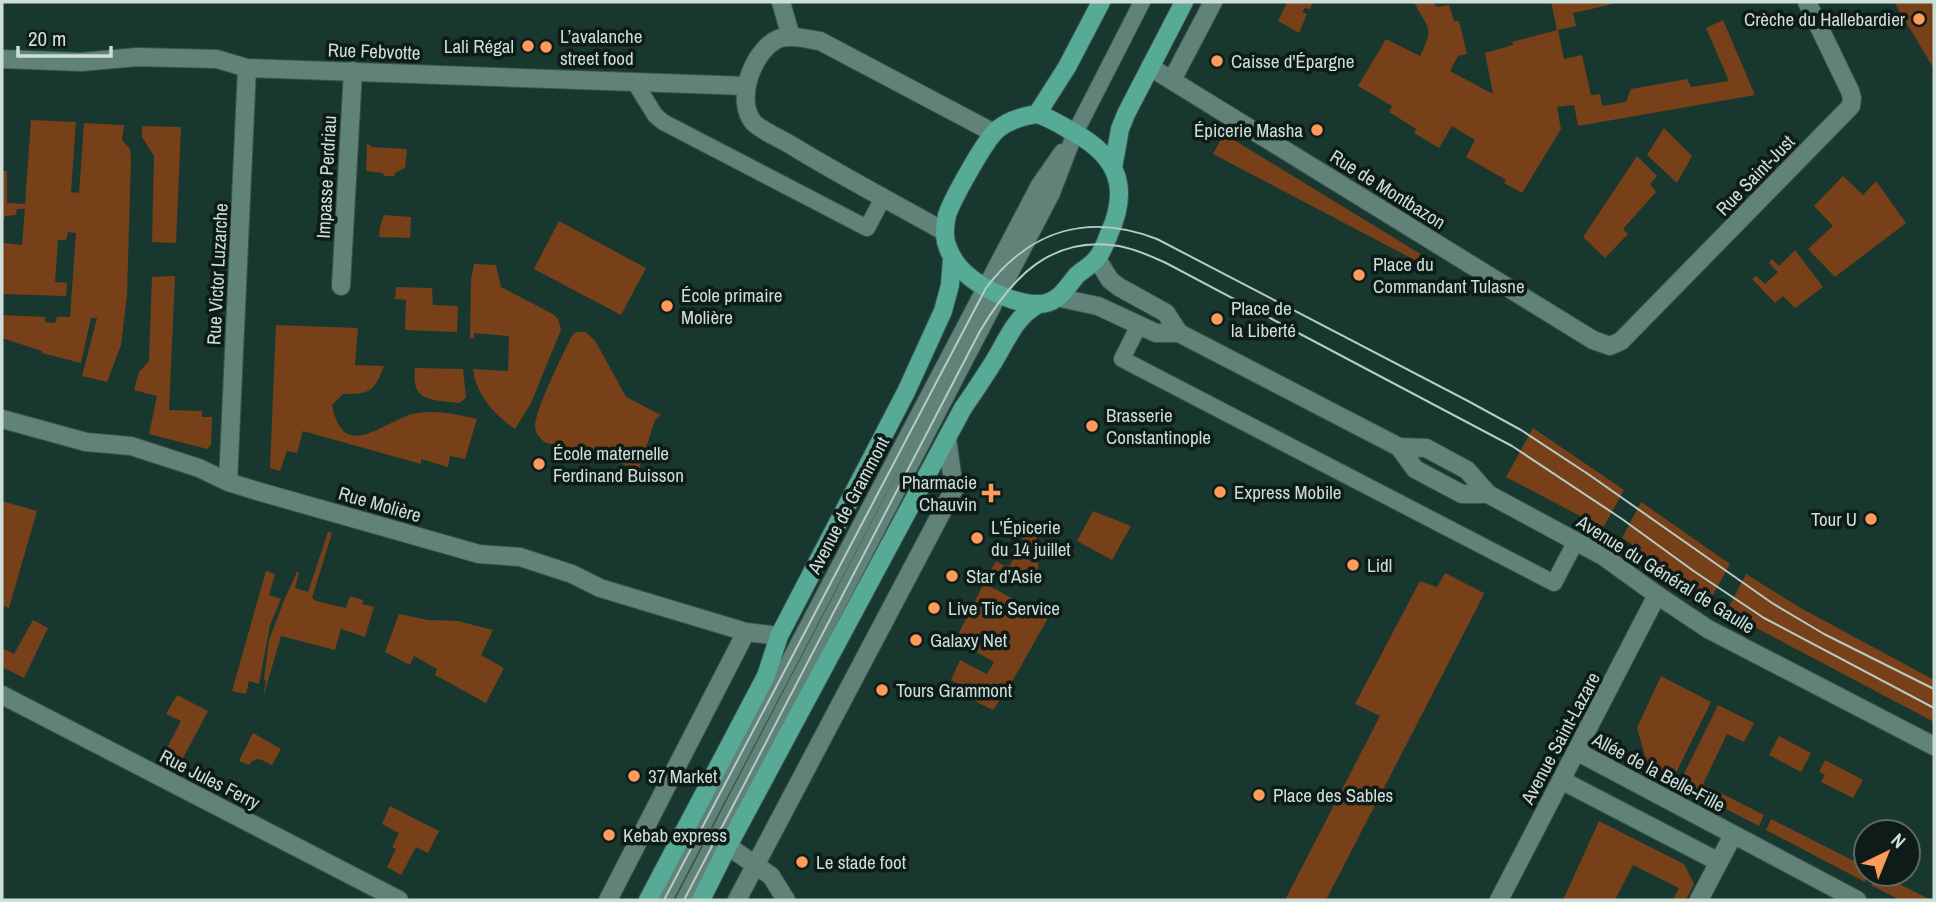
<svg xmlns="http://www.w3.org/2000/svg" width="1936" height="902" font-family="'Archivo Narrow',sans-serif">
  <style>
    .green { fill: #784019 }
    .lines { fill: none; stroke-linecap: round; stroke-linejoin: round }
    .lane-casing { stroke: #39544d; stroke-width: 18 }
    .street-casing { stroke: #39544d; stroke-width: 20 }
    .secondary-casing { stroke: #39544d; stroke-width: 20 }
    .primary-casing { stroke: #39544d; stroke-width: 20 }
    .lane { stroke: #618278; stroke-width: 16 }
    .street { stroke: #618278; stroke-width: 18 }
    .secondary { stroke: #618278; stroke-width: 18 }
    .primary { stroke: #57aa95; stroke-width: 18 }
    .tram { stroke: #b7cbc5; stroke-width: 2 }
    .poi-dot { fill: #ff9b5a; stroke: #0e1b18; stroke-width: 2.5 }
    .labels { text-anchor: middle; stroke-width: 7; stroke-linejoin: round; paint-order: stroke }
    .poi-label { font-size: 19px; fill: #ccded8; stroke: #0e1b18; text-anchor: start }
    .street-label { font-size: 19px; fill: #ccded8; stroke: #0e1b18 }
  </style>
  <rect width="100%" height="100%" fill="#17372f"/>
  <path class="green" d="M1287,2h26l-3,7 -5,-1 -3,4 5,2 -8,19 -21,-12z
    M1414,2h20l2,5 13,-2 5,16h5l8,33 -9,2 -8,15 43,23 -8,-41 28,-8 -1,-3 45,-12 -6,-28h65l-7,3 -36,8 3,13 -18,4 6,29 18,-4 9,40 9,-1 2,12 24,-4 5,-13 56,-10 4,8 38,-6 -23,-53 17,-8 32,75 -177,31 -4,-21 -17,2 4,22 -39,64 -18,-10 2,-3 -40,-23 9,-17 -23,-14 -13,22 -25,-15 2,-4 -27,-17 3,-6 -34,-20 28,-47 34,17c15,-30 8,-26 -6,-54z
    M1894,2h40v67z
    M31,120l45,2 -5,70 8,1 5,-70 40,2 -2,15 8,9 1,11 -4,135 -6,50 -14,37 -25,-6 15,-58h-6l-10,45 -39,-10v-2l-40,-13v-23l43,2v5l10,1 2,-6h13l6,-84 -8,-1 -2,8h-8l-3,42 12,1 -1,13 -64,-2v-65h1v14l19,2 3,-36h-8l-1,6 -11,1 -1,4h-2v-49h5v32l18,1z
    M142,126l39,1 -5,116 -24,-1 2,-86 -12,-19z
    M1664,128l28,28 -15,27 -30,-28z
    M1224,134l208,127 -4,6 -215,-113z
    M367,144l6,3 34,2 -2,19 -10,5 -1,3h-10l-1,-3 -17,-2z
    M1637,156l20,20 -7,8 6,8 -33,37 5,5 -23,24 -22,-21z
    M1843,176l20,19 13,-14 30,42 -71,54 -27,-28 25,-23 -19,-20z
    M384,215l27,2 -1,21 -31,-1 1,-10z
    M559,221l87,47 -25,47 -87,-46z
    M1795,250l28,37 -28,21 -12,-12 -8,7 -23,-24 4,-3 9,8 13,-12 -9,-9 3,-4 7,7z
    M474,264l22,1 5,22 52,27 5,5 3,11 -30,73 -16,26c-20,-14 -39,-34 -42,-60l35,2 1,-35 -35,-3v5h-4l1,-58z
    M175,276l-6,134 33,1v6h10l-1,28 -4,4 -58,-15 8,-38 -23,-6 5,-18 10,-11 3,-84z
    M396,287l36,1 1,17 25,1 -1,26 -52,-2 1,-30 -11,-1z
    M276,325l82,3 -3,37 29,1c-10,26 -14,28 -41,28l-11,11c11,57 48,19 80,9 21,-5 45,0 65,5l-12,40 -15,-3 -2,11 -27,-8v5l-118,-33 -6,22 -10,-2 -7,20 -10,-3z
    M576,332h10l10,10 30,55 35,18 -6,5 -16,49 -95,-27c-4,-5 -8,-7 -9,-14 -1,-17 28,-73 36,-91z
    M415,368l48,1 3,29 -7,5c-28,-4 -48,0 -44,-35z
    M1533,428l91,62 -21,38 -97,-51z
    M2,501l35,10 -28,97 -5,-2 -2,4z
    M1641,502l89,62 -22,40 -13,-8 -65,-53 -8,-5z
    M1093,511l38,15 -19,34 -35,-19z
    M1013,525l24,13 2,49 -48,-17 5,-9 9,5 5,-1 13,-24 -1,-6 -11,-6z
    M328,532l4,1 -20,65 4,3 30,7 4,-12 13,4 -1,4 12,3 -9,30 -24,-8 -6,21 -54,-14 -18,62 3,-17 -2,-2 5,-39 16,-42 12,-26h2l-4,16 13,4z
    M266,571l9,3 -6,21 12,4 -11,26 -11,59 -10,-3 -3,13 -14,-3z
    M1445,573l39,20 -5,11 -153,296h-41l95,-184 -25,-12 65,-123 17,6z
    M1746,574l53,33 135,73v42l-208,-110z
    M984,583l64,35 -35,62 -20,30 -34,-17 3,-7 -11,-6 9,-20 27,14 7,-12 -28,-16 -8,-11z
    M399,614l29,6 30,1 35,9 -12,25 23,13 -18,35 -51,-28 2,-6 -23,-13 -4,9 -25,-13z
    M33,620l15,8 -24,50 -22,-11v-19l12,6z
    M1661,676l50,26 -37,75 -27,-14 -10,-35z
    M177,695l31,16 -26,49 -17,-8 16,-31 -15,-7z
    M1718,705l36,18 -10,19 -17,-8 -24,50 61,31 -5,11 -76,-39 2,-5 -4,-2z
    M253,733l28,16 -9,16c-11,-5 -14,-10 -23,0l-10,-4z
    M1779,736l32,17 -10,19 -32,-17z
    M1825,760l38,20 -10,18 -32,-16 4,-7 -6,-3z
    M390,806l49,25 -11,22 -12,-6 -15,28 -14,-8 9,-18 -4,-2 7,-14 -17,-9z
    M1771,819l95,48v7h2l-3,8 -99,-52z
    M1599,821l85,43 10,20 -8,16h-13l6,-12 -46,-23 -18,35h-52z
    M1877,874h2l52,26h-31l-29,-15z"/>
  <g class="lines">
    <g class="lane-casing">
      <path id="lane" d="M634,81l21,34 8,7 204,106 16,-30
        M1139,325l-17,34 432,224 22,-42
        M664,900l375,-715 23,-33
        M684,900l368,-707 23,-60 67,-131"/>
    </g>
    <g class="street-casing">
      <path id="street" d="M1150,67l443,273 17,6 11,-5 230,-235 1,-8 -2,-7 -43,-89
        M1172,80l41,-78
        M341,286l12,-215
        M2,419l84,23 45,4 68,22 29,14 29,9 222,63 41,3 52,17 28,14 146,44 33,4
        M228,482l19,-414
        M2,695l397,205
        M1576,751l281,149
        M1561,780l158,82
        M728,846l43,30 15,24
        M608,900l138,-268
        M737,900l217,-411 -7,-51
        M1499,900l158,-305
        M1699,900l34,-65"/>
    </g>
    <g class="secondary-casing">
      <path id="secondary" d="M781,2l10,35
        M2,59l79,3 56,-5 80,2 30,9 500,18
        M945,232c-51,-29 -104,-56 -154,-87 -10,-6 -29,-14 -37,-22 -20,-22 -1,-73 24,-84 12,-5 29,0 42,2l174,92
        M1097,259l13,21 9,7 47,26 13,20
        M1060,298l38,8 58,27h23l220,114 27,1 41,22 21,24 115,62 54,39 51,34 226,117
        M1399,447l16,22 13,7 34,18h26"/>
    </g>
    <g class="primary-casing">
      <path id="primary" d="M1037,114c14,4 25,12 38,19 43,24 55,55 34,101 -3,8 -6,17 -12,24 -5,7 -13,11 -20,17 -12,14 -19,30 -41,29 -17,0 -35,-8 -50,-16 -19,-11 -34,-24 -40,-46 -2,-9 -1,-18 1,-27 5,-15 39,-77 51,-86 11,-9 25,-13 39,-15z
        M1037,114l30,-47 34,-65
        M1113,168l7,-39 6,-15 58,-112
        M648,900l118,-224 13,-40 127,-244 37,-81 7,-26 2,-26
        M701,900l27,-54 235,-438c10,-14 19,-28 28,-42 15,-23 22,-47 46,-61"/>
    </g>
    <use href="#lane" class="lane"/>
    <use href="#street" class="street"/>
    <use href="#secondary" class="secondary"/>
    <use href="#primary" class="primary"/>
    <path class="tram" d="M664,900l322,-612c45,-59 103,-75 171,-49l311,162 53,29 67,44 184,129 52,31 110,55
      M684,900l296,-569c32,-54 71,-96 139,-85 16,3 32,10 47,17l346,183 110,73 73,53 69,46 170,90"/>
  </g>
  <g class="poi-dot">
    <circle cx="1919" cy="19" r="7"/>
    <circle cx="528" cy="46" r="7"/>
    <circle cx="546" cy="47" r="7"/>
    <circle cx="1217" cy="61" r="7"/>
    <circle cx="1317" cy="130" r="7"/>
    <circle cx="1359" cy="275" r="7"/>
    <circle cx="667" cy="306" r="7"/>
    <circle cx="1217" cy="319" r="7"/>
    <circle cx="1092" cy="426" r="7"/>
    <circle cx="539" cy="464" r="7"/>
    <circle cx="1220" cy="492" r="7"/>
    <path d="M987.5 482.5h7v7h7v7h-7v7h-7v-7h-7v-7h7z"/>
    <circle cx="1871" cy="519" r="7"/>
    <circle cx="977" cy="538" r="7"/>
    <circle cx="1353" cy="565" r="7"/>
    <circle cx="952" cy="576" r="7"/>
    <circle cx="934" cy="608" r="7"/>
    <circle cx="916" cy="640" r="7"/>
    <circle cx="882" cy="690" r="7"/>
    <circle cx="634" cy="776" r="7"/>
    <circle cx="1259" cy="795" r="7"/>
    <circle cx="609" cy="835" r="7"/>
    <circle cx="802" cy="862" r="7"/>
  </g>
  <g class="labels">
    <g class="poi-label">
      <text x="1905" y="26" text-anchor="end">Crèche du Hallebardier</text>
      <text x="560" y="43">L’avalanche<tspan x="560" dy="22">street food</tspan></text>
      <text x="514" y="53" text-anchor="end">Lali Régal</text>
      <text x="1231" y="68">Caisse d'Épargne</text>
      <text x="1303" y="137" text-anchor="end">Épicerie Masha</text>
      <text x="1373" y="271">Place du<tspan x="1373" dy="22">Commandant Tulasne</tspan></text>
      <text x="681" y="302">École primaire<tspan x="681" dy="22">Molière</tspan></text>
      <text x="1231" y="315">Place de<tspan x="1231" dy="22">la Liberté</tspan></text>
      <text x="1106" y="422">Brasserie<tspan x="1106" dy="22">Constantinople</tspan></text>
      <text x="553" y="460">École maternelle<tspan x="553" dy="22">Ferdinand Buisson</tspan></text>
      <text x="977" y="489" text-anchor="end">Pharmacie<tspan x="977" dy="22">Chauvin</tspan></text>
      <text x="1234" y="499">Express Mobile</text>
      <text x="1857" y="526" text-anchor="end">Tour U</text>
      <text x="991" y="534">L'Épicerie<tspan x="991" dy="22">du 14 juillet</tspan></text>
      <text x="1367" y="572">Lidl</text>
      <text x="966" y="583">Star d’Asie</text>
      <text x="948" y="615">Live Tic Service</text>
      <text x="930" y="647">Galaxy Net</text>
      <text x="896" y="697">Tours Grammont</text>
      <text x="648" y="783">37 Market</text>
      <text x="1273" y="802">Place des Sables</text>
      <text x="623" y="842">Kebab express</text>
      <text x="816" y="869">Le stade foot</text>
    </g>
    <g class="street-label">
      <text transform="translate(374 51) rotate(2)" y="7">Rue Febvotte</text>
      <text transform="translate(1755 175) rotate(-46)" y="7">Rue Saint-Just</text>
      <text transform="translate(326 177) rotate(-87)" y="7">Impasse Perdriau</text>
      <text transform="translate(1388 189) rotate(32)" y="7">Rue de Montbazon</text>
      <text transform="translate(217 274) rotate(-87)" y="7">Rue Victor Luzarche</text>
      <text transform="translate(380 504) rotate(16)" y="7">Rue Molière</text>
      <text transform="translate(848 505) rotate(-62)" y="7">Avenue de Grammont</text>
      <text transform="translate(1666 574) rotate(32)" y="7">Avenue du Général de Gaulle</text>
      <text transform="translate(1560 738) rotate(-62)" y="7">Avenue Saint-Lazare</text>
      <text transform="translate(1659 772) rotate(28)" y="7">Allée de la Belle-Fille</text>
      <text transform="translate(210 779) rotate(27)" y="7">Rue Jules Ferry</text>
    </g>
  </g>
  <rect width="1936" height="902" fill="none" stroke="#ccded8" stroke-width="7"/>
  <g transform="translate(1887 853) rotate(43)"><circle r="33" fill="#0e1b18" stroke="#5a6965" stroke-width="2"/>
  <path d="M0-5L12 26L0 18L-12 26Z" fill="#ff9b5a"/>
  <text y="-10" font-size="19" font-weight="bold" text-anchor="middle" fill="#ccded8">N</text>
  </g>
  <path d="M18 46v10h93v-10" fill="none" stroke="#ccded8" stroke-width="3.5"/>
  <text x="28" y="46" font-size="21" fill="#ccded8" stroke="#0e1b18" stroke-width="5" paint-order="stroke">20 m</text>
</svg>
